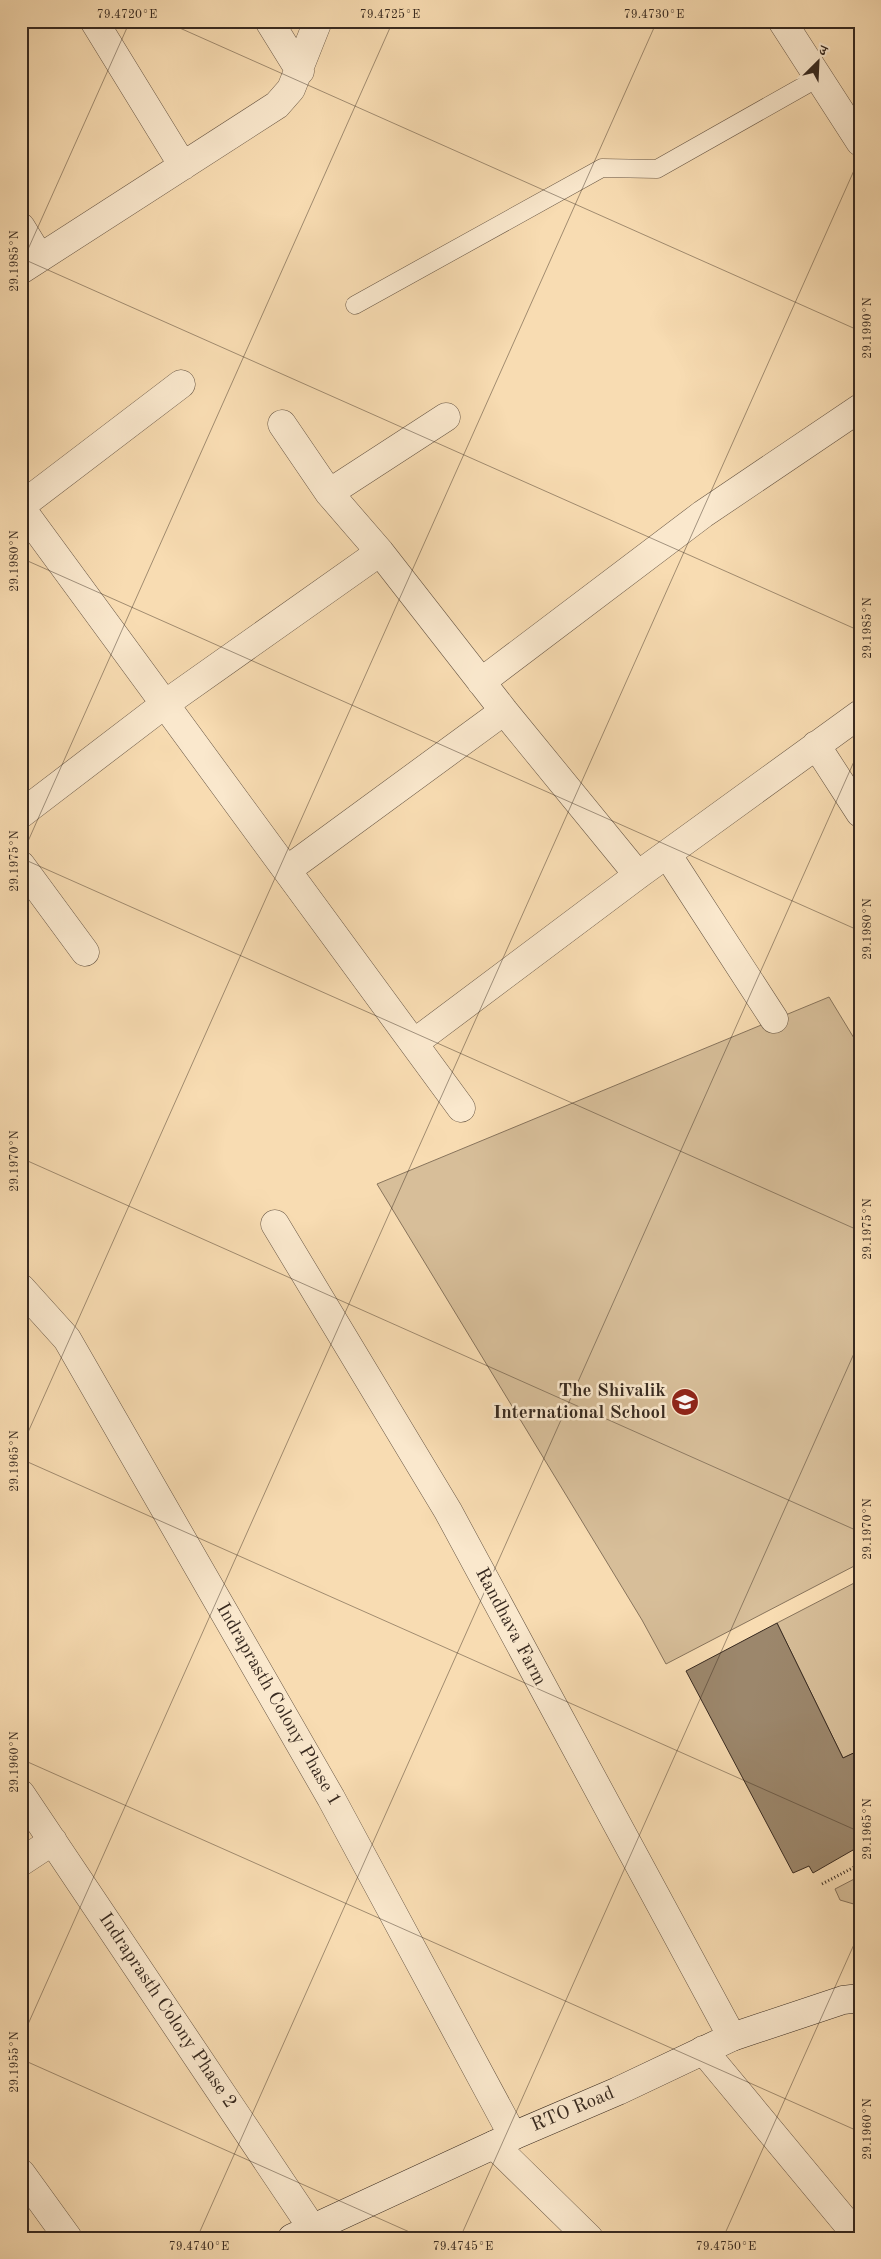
<svg xmlns="http://www.w3.org/2000/svg" width="881" height="2259" font-family="'Old Standard TT','Noto Serif Devanagari',serif">
	<style>
		.grass { fill: #d7be99; stroke: #88745c }
		.building { fill: #9c876c; stroke: #382a20 }
		.lines { fill: none; stroke-linecap: round; stroke-linejoin: round }
		.lane-casing { stroke: #685644; stroke-width: 19 }
		.street-casing { stroke: #685644; stroke-width: 29 }
		.secondary-casing { stroke: #382a20; stroke-width: 29 }
		.path { stroke: #382a20; stroke-width: 3; stroke-dasharray: 1 2.5; stroke-linecap: butt }
		.lane { stroke: #fae8cd; stroke-width: 18 }
		.street { stroke: #fae8cd; stroke-width: 28 }
		.secondary { stroke: #fae8cd; stroke-width: 28 }
		.ticks { fill: none; stroke: #382a20; stroke-width: 1; stroke-opacity: 0.45 }
		.labels { text-anchor: middle; dominant-baseline: central; stroke-width: 5; stroke-linejoin: round; paint-order: stroke }
		.poi-label { font-size: 19px; font-weight: bold; fill: #382a20; stroke: #fae8cd; text-anchor: end }
		.street-label { font-size: 19px; fill: #382a20; stroke: #fae8cd }
		.neatline { fill: none; stroke: #382a20; stroke-width: 2 }
		.ticks-label { font-size: 12px; text-anchor: middle; fill: #382a20 }
	</style>
	<rect width="100%" height="100%" fill="#f8dcb2"/>
	<filter id="stains"><feTurbulence type="fractalNoise" baseFrequency=".004" numOctaves="4"/><feColorMatrix values="0 0 0 0 .2 0 0 0 0 .09 0 0 0 0 .02 0 0 0 .5 -.17"/></filter>
	<radialGradient id="worn" r=".72"><stop offset=".6" stop-color="#630" stop-opacity="0"/><stop offset="1" stop-color="#630" stop-opacity=".3"/></radialGradient>
	<!-- grass -->
	<path class="grass" d="M 829,997 L 860,1048 L 860,1563 L 666,1664 L 642,1620 L 377,1184 Z
		M 860,1580 L 860,1750 L 843,1758 L 777,1623 Z
		M 860,1876 L 860,1910 L 857,1905 L 840,1900 L 835,1889 Z"/>
	<!-- building -->
	<path class="building" d="M 777,1623 L 843,1758 L 860,1750 L 860,1846 L 813,1873 L 809,1866 L 793,1873 L 686,1671 Z"/>
	<g class="lines">
		<!-- lane casing -->
		<g class="lane-casing">
			<path id="lane" d="M 355,305 L 602,168 L 657,169 L 818,78"/>
		</g>
		<!-- street casing -->
		<g class="street-casing">
			<path id="street" d="M 94,21 L 183,166
				M 269,21 L 300,71
				M 782,21 L 860,142
				M 21,227 L 40,258
				M 21,270 L 277,105 L 291,89 L 318,21
				M 282,424 L 329,493 L 380,552 L 504,711 L 638,875
				M 329,493 L 446,417
				M 21,506 L 181,384
				M 21,508 L 461,1108
				M 481,682 L 703,514 L 860,408
				M 816,745 L 860,813
				M 21,814 L 165,704 L 380,552
				M 667,854 L 774,1019
				M 21,865 L 85,952
				M 287,870 L 504,711
				M 414,1043 L 638,875 L 860,714
				M 275,1224 L 448,1511 L 732,2037
				M 21,1288 L 67,1339 L 331,1798 L 513,2136
				M 21,1794 L 312,2228
				M 21,1862 L 53,1841
				M 703,2050 L 859,2238
				M 494,2145 L 589,2238
				M 21,2173 L 68,2238"/>
		</g>
		<!-- secondary casing -->
		<g class="secondary-casing">
			<path id="secondary" d="M 292,2238 L 513,2136 L 618,2091 L 732,2037 L 843,2000 L 860,1998"/>
		</g>
		<!-- path -->
		<path class="path" d="M 822,1884 L 860,1864"/>
		<!-- lane -->
		<use href="#lane" class="lane"/>
		<!-- street -->
		<use href="#street" class="street"/>
		<!-- secondary -->
		<use href="#secondary" class="secondary"/>
	</g>
	<!-- ticks -->
	<path class="ticks" d="M 164,21 L 860,331M 838,21 L 860,31M 21,258 L 860,631M 21,265 L 130,21M 21,558 L 860,931M 21,857 L 393,21M 21,858 L 860,1231M 21,1158 L 860,1532M 21,1448 L 657,21M 21,1459 L 860,1832M 21,1759 L 860,2132M 21,2040 L 860,157M 21,2059 L 423,2238M 197,2238 L 860,748M 460,2238 L 860,1340M 723,2238 L 860,1931"/>
	<!-- icons -->
	<defs>
		<g id="school-disc" transform="scale(1.4375)"><circle r="9.5" fill="#8f2418" stroke="#fae8cd"/><path d="M0-5L7-2L0 1L-7-2ZM-4 1L0 2.5L4 1V4Q0 6-4 4Z" fill="#fff"/></g>
	</defs>
	<g fill-rule="evenodd">
		<use href="#school-disc" x="685" y="1402"/>
	</g>
	<g class="labels">
		<!-- poi labels -->
		<g class="poi-label">
			<text x="666" y="1391">The Shivalik<tspan x="666" dy="22">International School</tspan></text>
		</g>
		<!-- street labels -->
		<g class="street-label">
			<text transform="translate(510 1627) rotate(62)">Randhava Farm</text>
			<text transform="translate(278 1705) rotate(60)">Indraprasth Colony Phase 1</text>
			<text transform="translate(167 2011) rotate(56)">Indraprasth Colony Phase 2</text>
			<text transform="translate(573 2110) rotate(-23)">RTO Road</text>
		</g>
	</g>
	<!-- margin -->
	<rect width="881" height="2259" fill="none" stroke="#f8dcb2" stroke-width="55"/>
	<!-- north arrow -->
	<g transform="translate(818 62) rotate(24)" stroke="#fae8cd" stroke-width="4" paint-order="stroke">
	<path d="M0-4L9 19L0 12L-9 19Z" fill="#382a20"/>
	<text y="-8" font-size="14" font-weight="bold" text-anchor="middle" fill="#382a20">उ</text>
	</g>
	<rect x="28" y="28" width="826" height="2204" class="neatline"/>
	<g class="ticks-label">
		<text x="127" y="18">79.4720°E</text>
		<text x="390" y="18">79.4725°E</text>
		<text x="654" y="18">79.4730°E</text>
		<text transform="translate(14 261) rotate(-90)" y="4">29.1985°N</text>
		<text transform="translate(867 328) rotate(-90)" y="4">29.1990°N</text>
		<text transform="translate(14 561) rotate(-90)" y="4">29.1980°N</text>
		<text transform="translate(867 628) rotate(-90)" y="4">29.1985°N</text>
		<text transform="translate(14 861) rotate(-90)" y="4">29.1975°N</text>
		<text transform="translate(867 929) rotate(-90)" y="4">29.1980°N</text>
		<text transform="translate(14 1161) rotate(-90)" y="4">29.1970°N</text>
		<text transform="translate(867 1229) rotate(-90)" y="4">29.1975°N</text>
		<text transform="translate(14 1461) rotate(-90)" y="4">29.1965°N</text>
		<text transform="translate(867 1529) rotate(-90)" y="4">29.1970°N</text>
		<text transform="translate(14 1762) rotate(-90)" y="4">29.1960°N</text>
		<text transform="translate(867 1829) rotate(-90)" y="4">29.1965°N</text>
		<text transform="translate(14 2062) rotate(-90)" y="4">29.1955°N</text>
		<text transform="translate(867 2129) rotate(-90)" y="4">29.1960°N</text>
		<text x="199" y="2250">79.4740°E</text>
		<text x="463" y="2250">79.4745°E</text>
		<text x="726" y="2250">79.4750°E</text>
	</g>
	<rect width="100%" height="100%" filter="url(#stains)"/>
	<rect width="100%" height="100%" fill="url(#worn)"/>
</svg>
